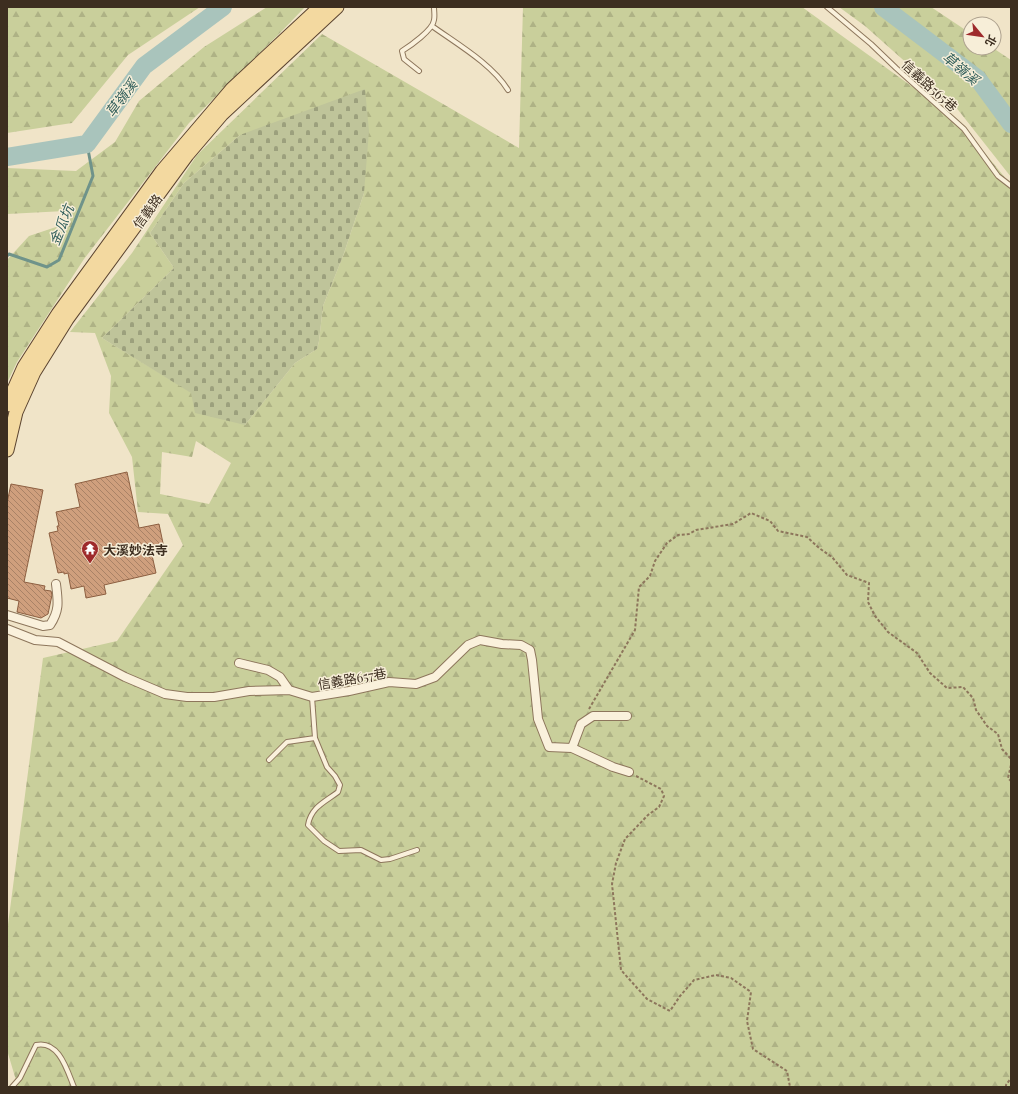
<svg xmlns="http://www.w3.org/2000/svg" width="1018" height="1094" font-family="'Playfair Display','Noto Sans TC',serif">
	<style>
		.forest { fill: url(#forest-firs); fill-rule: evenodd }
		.cemetery { fill: url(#cemetery-stones) }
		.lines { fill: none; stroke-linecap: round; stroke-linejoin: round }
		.stream { stroke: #6f938a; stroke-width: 3 }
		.river { stroke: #a9c4bc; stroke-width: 18 }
		.building { fill: url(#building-back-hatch); stroke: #8d5f41 }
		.lane-casing { stroke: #8d765c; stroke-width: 6 }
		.street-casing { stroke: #8d765c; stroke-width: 10 }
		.primary-casing { stroke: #5b4430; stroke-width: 15 }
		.path { stroke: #8d765c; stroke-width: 2; stroke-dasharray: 3 2; stroke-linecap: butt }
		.lane { stroke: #faf1dc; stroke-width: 4 }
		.street { stroke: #faf1dc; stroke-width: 8 }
		.primary { stroke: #f3d9a0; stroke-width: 13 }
		.labels { text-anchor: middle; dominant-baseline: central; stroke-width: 3; stroke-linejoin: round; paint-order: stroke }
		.street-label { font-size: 13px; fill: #3d2e20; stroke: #f7eed8 }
		.poi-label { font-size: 13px; font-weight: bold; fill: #3d2e20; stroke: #f7eed8; text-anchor: start }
		.water-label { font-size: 14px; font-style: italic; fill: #2f5d5a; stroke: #f7eed8 }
	</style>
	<defs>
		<pattern id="forest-firs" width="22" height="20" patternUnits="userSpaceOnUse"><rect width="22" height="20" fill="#c9cf9b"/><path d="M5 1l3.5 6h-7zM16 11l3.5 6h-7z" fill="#aeb285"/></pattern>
		<pattern id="cemetery-stones" width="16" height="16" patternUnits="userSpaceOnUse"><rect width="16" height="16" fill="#bfc49a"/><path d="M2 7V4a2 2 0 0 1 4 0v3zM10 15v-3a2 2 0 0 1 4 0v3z" fill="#9ca07d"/></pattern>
		<pattern id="building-back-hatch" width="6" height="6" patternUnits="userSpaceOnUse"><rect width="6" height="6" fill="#cf9f7d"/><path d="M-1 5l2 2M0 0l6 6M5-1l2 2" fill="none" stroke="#a98266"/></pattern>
	</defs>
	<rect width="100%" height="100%" fill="#f0e4c8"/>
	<!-- forest -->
	<path class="forest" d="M 7,7 L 200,7 L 128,55 L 72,123 L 7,133 Z
		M 267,7 L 305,7 L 277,36 L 189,123 L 84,259 L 17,362 L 7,383 L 7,260 L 29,236 L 71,222 L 65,211 L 7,214 L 7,168 L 76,171 L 115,142 L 139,101 L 204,47 Z
		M 523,7 L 802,7 L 957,119 L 1011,185 L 1011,1087 L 18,1087 L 7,1050 L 7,932 L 43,658 L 117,641 L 183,545 L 168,514 L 138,512 L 132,457 L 109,413 L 111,376 L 95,333 L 70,332 L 132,253 L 197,155 L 322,34 L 519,148 ZM 240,135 L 364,193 L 343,256 L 323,306 L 319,341 L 317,349 L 295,363 L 245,425 L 102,338 L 174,268 L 150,233 L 184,183 ZM 196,441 L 231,463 L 209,504 L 160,494 L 162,452 L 192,457 Z
		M 839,7 L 931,7 L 970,33 L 970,48 L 993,48 L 1011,60 L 1011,177 L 955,106 L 865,26 Z"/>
	<!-- cemetery -->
	<path class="cemetery" d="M 365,89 L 369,131 L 364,193 L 343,256 L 323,306 L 319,341 L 317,349 L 295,363 L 245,425 L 195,413 L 191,393 L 102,338 L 174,268 L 150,233 L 184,183 L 240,135 Z"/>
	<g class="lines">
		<!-- stream -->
		<path class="stream" d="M 7,256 L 9,254 L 47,267 L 59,260 L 93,176 L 87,144"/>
		<!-- river -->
		<path class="river" d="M 883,7 L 978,79 L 1011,124
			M 7,157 L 87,144 L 144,66 L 223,7"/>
	</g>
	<!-- building -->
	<path class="building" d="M 127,472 L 139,528 L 159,524 L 164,548 L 151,551 L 156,573 L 104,585 L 106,594 L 86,598 L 84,586 L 71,589 L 68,573 L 64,574 L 64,572 L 58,573 L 49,533 L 58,531 L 57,526 L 59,526 L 56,512 L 80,507 L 75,484 Z
		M 11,484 L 43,490 L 24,582 L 45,586 L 44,590 L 51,591 L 52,595 L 48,614 L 41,618 L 17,612 L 19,601 L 7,598 L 7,503 Z"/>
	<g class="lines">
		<!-- lane casing -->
		<g class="lane-casing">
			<path id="lane" d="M 827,7 L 871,44 L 896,68 L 964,129 L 998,176 L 1011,186
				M 432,26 C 457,44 492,64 508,90
				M 419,71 L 404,59 L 402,51 C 410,46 433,30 434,20 C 435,16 434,11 434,7
				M 312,697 L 315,738 L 327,767 L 335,776 L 340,785 L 338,792 C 325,802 311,807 308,825 L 324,841 L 339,851 L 361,850 L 381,860 L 390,859 L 417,850
				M 269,760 L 287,742 L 315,738
				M 12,1087 L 20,1078 L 36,1045 C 59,1040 67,1070 74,1087"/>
		</g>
		<!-- street casing -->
		<g class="street-casing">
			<path id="street" d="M 7,615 L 43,626 L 50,625 C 60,610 58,601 56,584
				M 7,629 L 35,640 L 58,642 L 125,677 L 165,694 L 187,697 L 214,697 L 249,691 L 289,690 L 312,697 L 349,691 L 389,682 L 416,684 L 435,677 L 468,645 L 480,640 L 502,644 L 521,645 L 530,650 L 532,660 L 538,719 L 549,747 L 572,748 L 581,724 L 593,716 L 627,716
				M 239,663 L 268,670 L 280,677 L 289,690
				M 572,748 L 613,767 L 629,772"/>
		</g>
		<!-- primary casing -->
		<g class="primary-casing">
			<path id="primary" d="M 7,405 L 24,367 L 58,314 L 162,171 L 232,89 L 320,7
				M 7,450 L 16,412 L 34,372 L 67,319 L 187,155 L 222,114 L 337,7"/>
		</g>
		<!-- path -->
		<path class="path" d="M 589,709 L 635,630 L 639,587 L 650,576 L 655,561 L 667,543 L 678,535 L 689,534 L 696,530 L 733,524 L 751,513 L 770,521 L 778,531 L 807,537 L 819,548 L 832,557 L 847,575 L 869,583 L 868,602 L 875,616 L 888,632 L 917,653 L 930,673 L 947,688 L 963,687 L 973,698 L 976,710 L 987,726 L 998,734 L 1002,749 L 1011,759
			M 1011,765 L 1008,778 L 1011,781
			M 636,776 L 661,789 L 664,796 L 659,807 L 648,815 L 625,839 L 616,863 L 612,884 L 621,970 L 647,999 L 670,1011 L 680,996 L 694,980 L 716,975 L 731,978 L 751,992 L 747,1021 L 753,1049 L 787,1071 L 790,1087
			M 1006,1087 L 1006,1085 L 1011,1078"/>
		<!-- lane -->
		<use href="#lane" class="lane"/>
		<!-- street -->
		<use href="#street" class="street"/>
		<!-- primary -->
		<use href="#primary" class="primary"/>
	</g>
	<!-- icons -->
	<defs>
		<g id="temple-pin" transform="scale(0.9)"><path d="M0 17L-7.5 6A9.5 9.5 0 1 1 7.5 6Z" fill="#9e2a2b" stroke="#f7eed8"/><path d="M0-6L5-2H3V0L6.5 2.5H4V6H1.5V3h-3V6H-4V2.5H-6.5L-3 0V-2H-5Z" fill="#fff"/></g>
	</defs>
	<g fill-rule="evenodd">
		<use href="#temple-pin" x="90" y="549"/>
	</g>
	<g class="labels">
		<!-- street labels -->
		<g class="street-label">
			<text transform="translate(930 85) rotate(42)">信義路565巷</text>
			<text transform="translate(147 211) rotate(-54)">信義路</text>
			<text transform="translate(352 678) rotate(-10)">信義路657巷</text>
		</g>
		<!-- poi labels -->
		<g class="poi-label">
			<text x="103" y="549">大溪妙法寺</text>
		</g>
		<!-- water labels -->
		<g class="water-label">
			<text transform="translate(961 68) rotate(40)">草嶺溪</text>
			<text transform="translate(121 98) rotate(-53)">草嶺溪</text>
			<text transform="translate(61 225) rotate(-68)">金瓜坑</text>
		</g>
	</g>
	<!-- border -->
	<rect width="1018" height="1094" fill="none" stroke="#3d2e20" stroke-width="16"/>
	<!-- north arrow -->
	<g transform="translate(982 36) rotate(119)"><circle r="19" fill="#f7eed8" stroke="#ada18e"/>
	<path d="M0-3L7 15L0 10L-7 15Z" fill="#9e2a2b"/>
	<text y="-6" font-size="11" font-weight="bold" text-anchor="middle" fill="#3d2e20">北</text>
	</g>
</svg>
